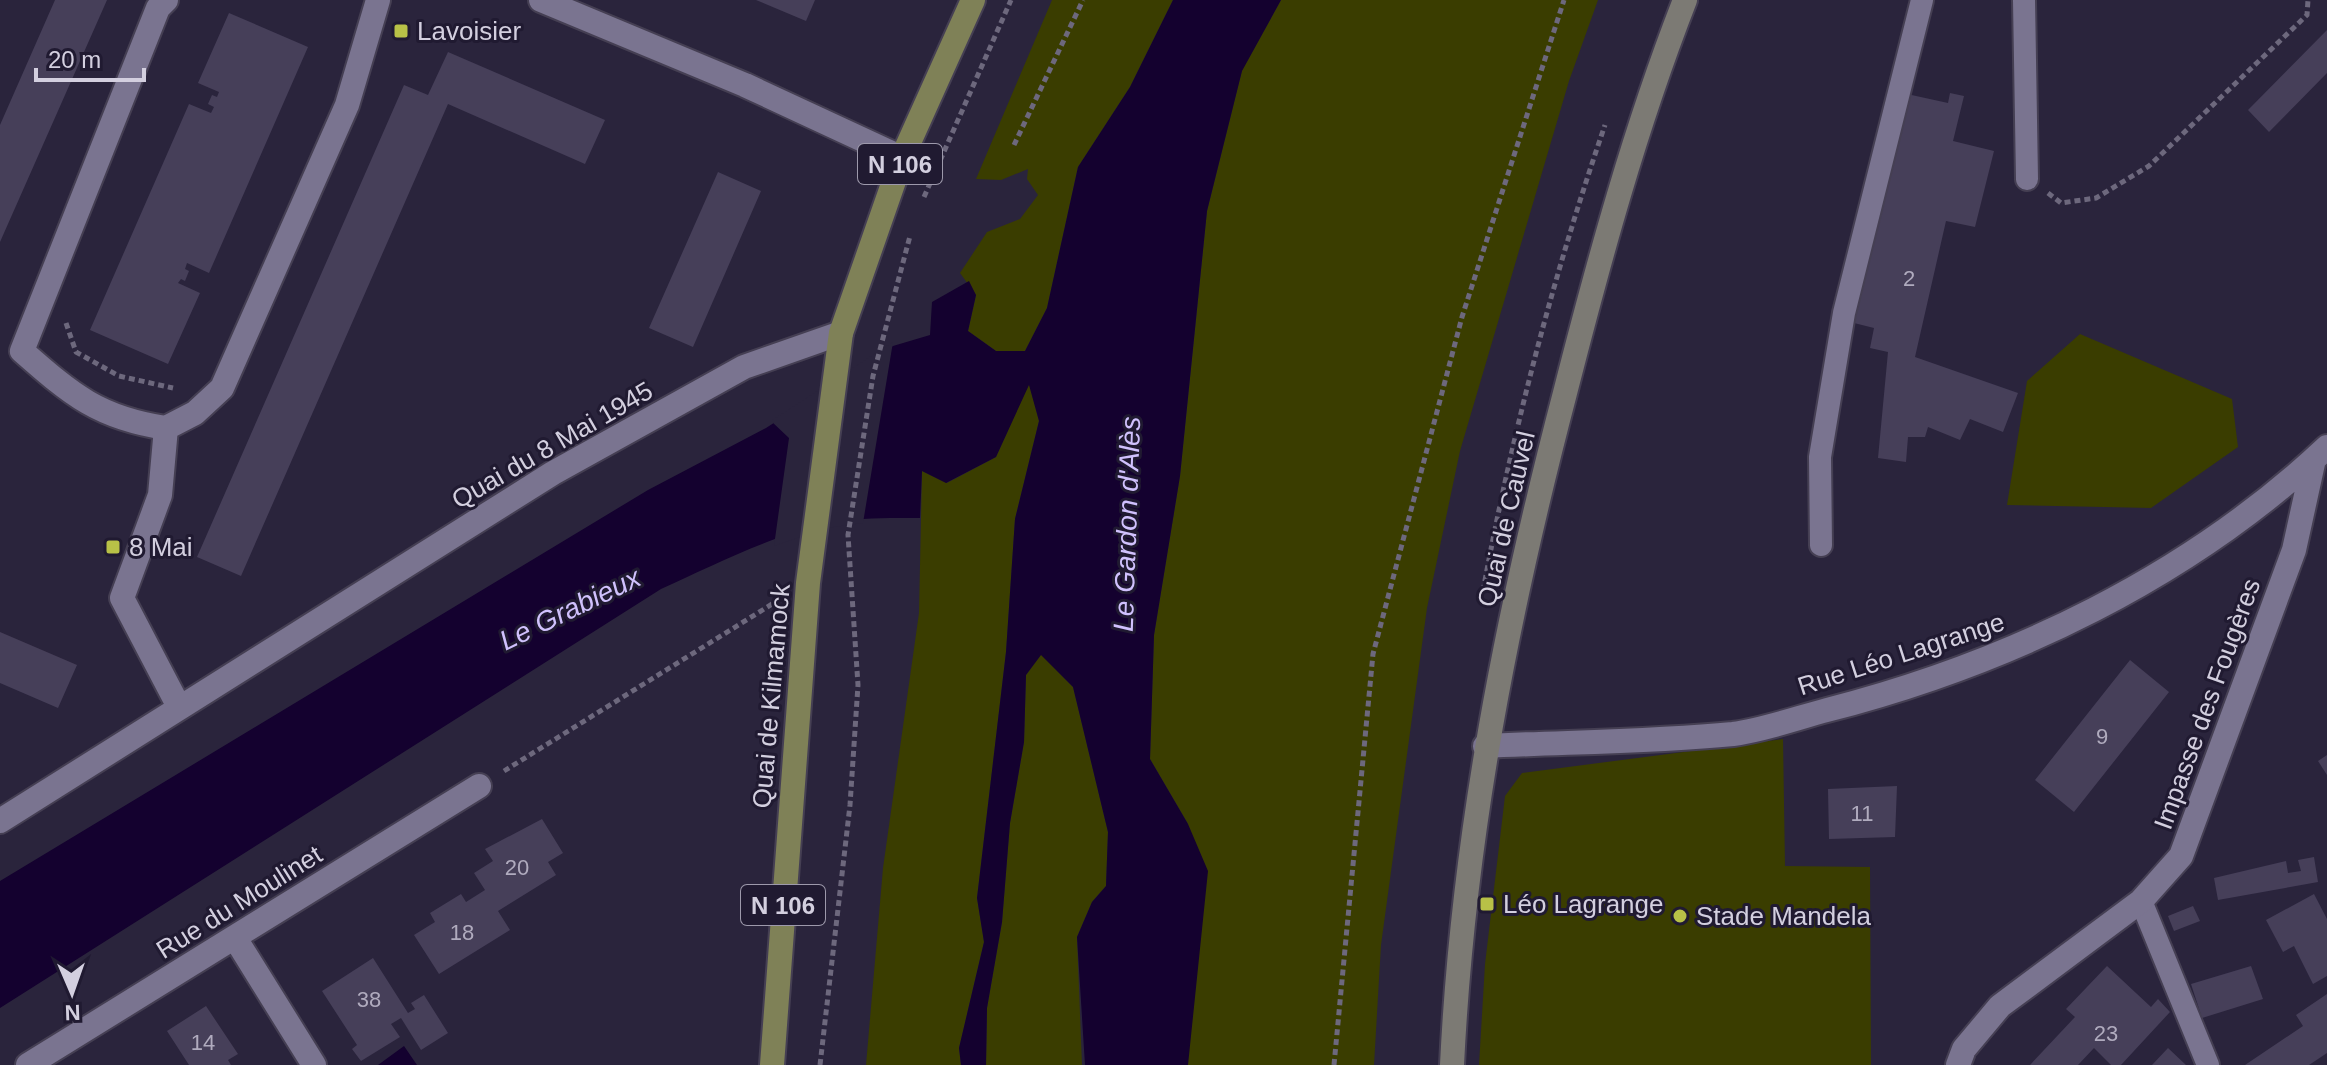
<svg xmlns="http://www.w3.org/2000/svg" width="2327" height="1065" font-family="Helvetica,sans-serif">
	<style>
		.green { fill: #3a3d00 }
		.water { fill: #14012f }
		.pier { fill: #2a243c }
		.building { fill: #463f59 }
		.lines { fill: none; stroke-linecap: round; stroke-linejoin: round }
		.lane-casing { stroke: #453f53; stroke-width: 26 }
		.street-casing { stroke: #453f53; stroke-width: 28 }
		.secondary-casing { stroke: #453f53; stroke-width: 28 }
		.primary-casing { stroke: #453f53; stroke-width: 28 }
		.path { stroke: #6d687d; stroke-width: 5; stroke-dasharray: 6 4; stroke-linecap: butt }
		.lane { stroke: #7a7490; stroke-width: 22 }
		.street { stroke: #7a7490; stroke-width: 24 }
		.secondary { stroke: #7c7a74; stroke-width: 24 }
		.primary { stroke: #7f8157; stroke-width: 24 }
		.poi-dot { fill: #b8c147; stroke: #201a31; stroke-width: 3 }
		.labels { text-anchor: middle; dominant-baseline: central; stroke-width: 6; stroke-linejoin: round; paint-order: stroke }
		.number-label { font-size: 22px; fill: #b0abbe }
		.shield { fill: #201a31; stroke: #9d99ab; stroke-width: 2 }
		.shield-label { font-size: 24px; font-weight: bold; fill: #d3cfdf }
		.poi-label { font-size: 26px; fill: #d3cfdf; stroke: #201a31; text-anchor: start }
		.street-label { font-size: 26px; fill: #d3cfdf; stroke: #201a31 }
		.water-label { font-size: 28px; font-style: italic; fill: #d0c1fd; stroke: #201a31 }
	</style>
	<rect width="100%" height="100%" fill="#2a243c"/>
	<!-- green -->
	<path class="green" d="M 1052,0 L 1173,0 L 1130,87 L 1078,167 L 1047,308 L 1025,351 L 996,351 L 968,331 L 976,295 L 960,273 L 987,232 L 1020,219 L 1038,195 L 1027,179 L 1028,169 L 1001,180 L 976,179 Z
		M 1281,0 L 1598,0 L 1569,81 L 1460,451 L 1427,608 L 1381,945 L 1374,1065 L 1188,1065 L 1188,824 L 1150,759 L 1154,635 L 1180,476 L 1207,211 L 1242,70 Z
		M 2080,334 L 2232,399 L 2238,447 L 2151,508 L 2007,505 L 2027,381 Z
		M 1029,383 L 1039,421 L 1015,519 L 1006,652 L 977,898 L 984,942 L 959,1048 L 961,1065 L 866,1065 L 883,868 L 919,613 L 922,471 L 947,483 L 996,457 Z
		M 1041,654 L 1073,687 L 1108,832 L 1106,886 L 1092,902 L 1077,937 L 1082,1065 L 986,1065 L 987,1008 L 1002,922 L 1010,823 L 1024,742 L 1026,675 Z
		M 1783,739 L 1785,866 L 1870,867 L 1871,1065 L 1479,1065 L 1485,964 L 1505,796 L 1522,773 Z"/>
	<!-- water -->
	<path class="water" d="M 1173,0 L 1281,0 L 1242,71 L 1207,211 L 1180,476 L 1154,635 L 1150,759 L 1188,824 L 1208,871 L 1188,1065 L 1085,1065 L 1077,937 L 1092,902 L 1106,886 L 1108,832 L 1073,687 L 1041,655 L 1026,675 L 1024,742 L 1010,823 L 1002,922 L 987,1008 L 986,1065 L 961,1065 L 959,1048 L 984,942 L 977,898 L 1006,652 L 1015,519 L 1039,421 L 1029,385 L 996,457 L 946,483 L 922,471 L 920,518 C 888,518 858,517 827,524 C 772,535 712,566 661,589 L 0,1008 L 0,881 L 648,490 L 766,428 L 893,346 L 930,335 L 932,302 L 969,281 L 976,295 L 968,331 L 996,351 L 1025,351 L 1047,308 L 1078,167 L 1130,87 Z
		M 404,1046 L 417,1065 L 378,1065 Z"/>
	<!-- pier -->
	<path class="pier" d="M 893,342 L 863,523 L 826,528 L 774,546 L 789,438 L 771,421 Z"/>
	<!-- building -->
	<path class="building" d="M 55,0 L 107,0 L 0,242 L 0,125 Z
		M 756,0 L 815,0 L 806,21 Z
		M 229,13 L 308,47 L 209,273 L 187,263 L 185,269 L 189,271 L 185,281 L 181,279 L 178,283 L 200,293 L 168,364 L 90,330 L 189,104 L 211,113 L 214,107 L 208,104 L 212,95 L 217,97 L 219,92 L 198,83 Z
		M 2327,30 L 2327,73 L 2269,132 L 2248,110 Z
		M 448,52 L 605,120 L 585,164 L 448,104 L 241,576 L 197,557 L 404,85 L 428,95 Z
		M 1950,93 L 1964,96 L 1953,141 L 1994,151 L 1975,227 L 1946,221 L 1915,357 L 2018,393 L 2003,432 L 1970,419 L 1960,440 L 1928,427 L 1925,437 L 1908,437 L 1906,462 L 1878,458 L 1888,352 L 1870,348 L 1874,328 L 1854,323 L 1907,94 L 1948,103 Z
		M 718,172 L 761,191 L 693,347 L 649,328 Z
		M 0,632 L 77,665 L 58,708 L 0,683 Z
		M 2130,660 L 2169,692 L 2074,812 L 2035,780 Z
		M 2327,755 L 2327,775 L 2318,761 Z
		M 1897,786 L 1895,837 L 1829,839 L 1828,789 Z
		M 542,819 L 563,853 L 548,862 L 556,875 L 498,911 L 510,930 L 439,974 L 414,935 L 435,922 L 430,913 L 461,894 L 466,902 L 485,890 L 474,873 L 493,861 L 485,849 Z
		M 2314,857 L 2318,882 L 2218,900 L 2214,878 L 2286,861 L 2288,873 L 2301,871 L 2298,860 Z
		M 2314,894 L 2327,919 L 2327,976 L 2313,984 L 2294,946 L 2283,952 L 2266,920 Z
		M 2193,906 L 2200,921 L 2174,931 L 2168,916 Z
		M 373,958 L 408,1013 L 415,1009 L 411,1003 L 424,995 L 448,1033 L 421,1050 L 401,1018 L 391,1024 L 400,1037 L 361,1061 L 352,1049 L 357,1045 L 322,991 Z
		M 2107,966 L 2151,1007 L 2158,999 L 2170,1012 L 2121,1065 L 2111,1065 L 2094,1048 L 2078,1065 L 2030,1065 L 2075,1017 L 2066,1009 Z
		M 2251,966 L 2263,999 L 2202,1018 L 2191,984 Z
		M 2327,994 L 2327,1053 L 2309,1065 L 2245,1065 L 2303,1026 L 2296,1015 Z
		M 206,1006 L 238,1054 L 228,1060 L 231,1065 L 189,1065 L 167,1031 Z
		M 2168,1048 L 2186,1065 L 2152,1065 Z"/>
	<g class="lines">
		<!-- lane casing -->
		<g class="lane-casing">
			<path id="lane" d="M 2024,0 L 2027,179
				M 1821,545 L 1820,457 L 1844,313 L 1922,0
				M 2141,901 L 2208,1065"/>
		</g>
		<!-- street casing -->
		<g class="street-casing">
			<path id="street" d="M 166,0 L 158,8 L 22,351 C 72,395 99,418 166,428
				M 541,0 L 745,85 L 902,158
				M 166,428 L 195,413 L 222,388 L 347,105 L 378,0
				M 166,428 L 160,495 L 122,598 L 179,707
				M 1485,746 C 1567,742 1651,742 1733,734 C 1764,730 1797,718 1827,710 C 2010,663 2189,577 2327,447
				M 0,821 L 553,473 L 744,367 L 841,333
				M 235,938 L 314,1065
				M 28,1065 L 479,786
				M 1958,1065 L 1964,1049 L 2000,1006 L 2141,901 L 2181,856 L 2294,550 L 2314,459"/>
		</g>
		<!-- secondary casing -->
		<g class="secondary-casing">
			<path id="secondary" d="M 1452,1065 C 1463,837 1507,614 1565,393 C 1599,260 1635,128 1685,0"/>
		</g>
		<!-- primary casing -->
		<g class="primary-casing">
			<path id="primary" d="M 772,1065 L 808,583 L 841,333 L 902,158 L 973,0"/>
		</g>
		<!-- path -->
		<path class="path" d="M 1014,145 L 1083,0
			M 2048,193 L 2061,203 L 2096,198 L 2149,166 L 2307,15 L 2308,0
			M 924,197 L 1011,0
			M 66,323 L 76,352 L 119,376 L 173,388
			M 1483,591 C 1512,434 1553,276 1605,125
			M 504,771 L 777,601
			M 820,1065 L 850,805 L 858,685 L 848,535 L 873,376 L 910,236
			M 1334,1065 L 1373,654 L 1462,317 L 1564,0"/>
		<!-- lane -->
		<use href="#lane" class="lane"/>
		<!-- street -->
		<use href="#street" class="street"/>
		<!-- secondary -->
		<use href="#secondary" class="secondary"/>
		<!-- primary -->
		<use href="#primary" class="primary"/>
	</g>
	<!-- markers -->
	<g class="poi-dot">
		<rect x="393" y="23" width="16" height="16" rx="4"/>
		<rect x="105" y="539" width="16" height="16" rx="4"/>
		<rect x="1479" y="896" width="16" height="16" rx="4"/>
		<circle cx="1680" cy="916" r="8"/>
	</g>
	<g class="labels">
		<!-- number labels -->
		<g class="number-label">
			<text x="1909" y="278">2</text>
			<text x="2102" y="736">9</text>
			<text x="1862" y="813">11</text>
			<text x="517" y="867">20</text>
			<text x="462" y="932">18</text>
			<text x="369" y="999">38</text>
			<text x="2106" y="1033">23</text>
			<text x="203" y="1042">14</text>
		</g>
		<!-- shield labels -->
		<g class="shield">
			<rect x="858" y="144" width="84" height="40" rx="6"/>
			<rect x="741" y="885" width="84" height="40" rx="6"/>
		</g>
		<g class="shield-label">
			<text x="900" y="164">N 106</text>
			<text x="783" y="905">N 106</text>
		</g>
		<!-- poi labels -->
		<g class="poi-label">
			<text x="417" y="31">Lavoisier</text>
			<text x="129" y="547">8 Mai</text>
			<text x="1503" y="904">Léo Lagrange</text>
			<text x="1696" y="916">Stade Mandela</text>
		</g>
		<!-- street labels -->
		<g class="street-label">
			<text transform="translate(552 445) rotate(-30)">Quai du 8 Mai 1945</text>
			<text transform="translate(1506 519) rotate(-77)">Quai de Cauvel</text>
			<text transform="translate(1901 654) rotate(-18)">Rue Léo Lagrange</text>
			<text transform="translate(771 696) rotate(-85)">Quai de Kilmamock</text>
			<text transform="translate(2207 704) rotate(-70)">Impasse des Fougères</text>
			<text transform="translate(239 902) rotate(-32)">Rue du Moulinet</text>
		</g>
		<!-- water labels -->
		<g class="water-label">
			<text transform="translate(1127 524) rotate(-88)">Le Gardon d'Alès</text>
			<text transform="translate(570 609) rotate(-26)">Le Grabieux</text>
		</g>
	</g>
	<!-- north arrow -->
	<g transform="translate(72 993) rotate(178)" stroke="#201a31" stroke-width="6" paint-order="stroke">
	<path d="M0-6L14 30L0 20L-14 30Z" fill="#d3cfdf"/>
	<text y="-12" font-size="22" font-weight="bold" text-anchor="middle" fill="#d3cfdf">N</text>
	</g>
	<!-- scale -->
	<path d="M36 68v12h108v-12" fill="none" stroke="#d3cfdf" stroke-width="4"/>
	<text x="48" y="68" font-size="24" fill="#d3cfdf" stroke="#201a31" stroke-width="6" paint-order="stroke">20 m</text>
</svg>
